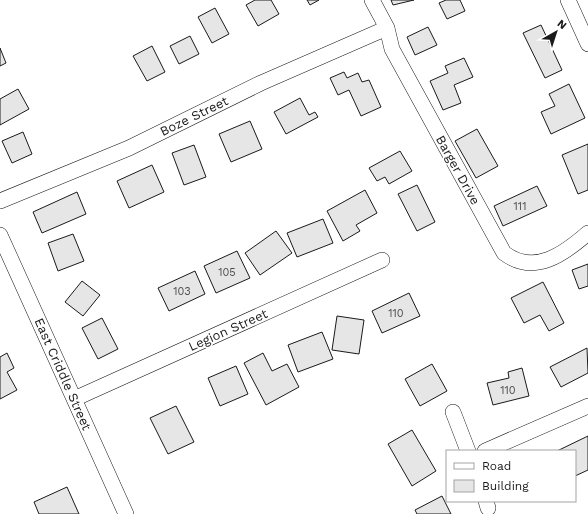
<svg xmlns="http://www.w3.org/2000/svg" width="588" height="514" font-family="'Work Sans',sans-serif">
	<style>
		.building { fill: #e6e6e6; stroke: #1a1a1a }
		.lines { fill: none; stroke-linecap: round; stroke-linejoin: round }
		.street-casing { stroke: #1a1a1a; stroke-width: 16 }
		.street { stroke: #fff; stroke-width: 15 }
		.labels { text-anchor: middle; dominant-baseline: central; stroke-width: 3; stroke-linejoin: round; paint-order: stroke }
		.number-label { font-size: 11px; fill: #4d4d4d }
		.street-label { font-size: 13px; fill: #1a1a1a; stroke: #fff }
	</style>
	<rect width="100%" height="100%" fill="#fff"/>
	<!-- building -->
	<path class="building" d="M 255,0 L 271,0 L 279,14 L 258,26 L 246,5 Z
		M 307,0 L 319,0 L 310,5 Z
		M 391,0 L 414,0 L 393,5 Z
		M 446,0 L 460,0 L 465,11 L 447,19 L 439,3 Z
		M 215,8 L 229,34 L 212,43 L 198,17 Z
		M 541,25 L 562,70 L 545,78 L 523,33 Z
		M 428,27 L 437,45 L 415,55 L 407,37 Z
		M 190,36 L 199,54 L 179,64 L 170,46 Z
		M 152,46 L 165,72 L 147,81 L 133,56 Z
		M 0,48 L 6,63 L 0,66 Z
		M 464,58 L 473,77 L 454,85 L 461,103 L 443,110 L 430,81 L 448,73 L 445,66 Z
		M 344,72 L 347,78 L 358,73 L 362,82 L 369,80 L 381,107 L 361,116 L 349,90 L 338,95 L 330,78 Z
		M 569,84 L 585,118 L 551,134 L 541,112 L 555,106 L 549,94 Z
		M 18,89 L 29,109 L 0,125 L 0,99 Z
		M 300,98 L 309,115 L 315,112 L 318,117 L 286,134 L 274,112 Z
		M 250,121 L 262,149 L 231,162 L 219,134 Z
		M 477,129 L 498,166 L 476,178 L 455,141 Z
		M 23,132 L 32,154 L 12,163 L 2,141 Z
		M 588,144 L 588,190 L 578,194 L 562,155 Z
		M 194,145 L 206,177 L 184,185 L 172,153 Z
		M 400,151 L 412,171 L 389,184 L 385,177 L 377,181 L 369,168 Z
		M 152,165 L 164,192 L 129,208 L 117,181 Z
		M 417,185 L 435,222 L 417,231 L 398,194 Z
		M 537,186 L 547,206 L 503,226 L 494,206 Z
		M 365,190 L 377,213 L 356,225 L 360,231 L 343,241 L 327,211 Z
		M 77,192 L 86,214 L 42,233 L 33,212 Z
		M 323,219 L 333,243 L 297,257 L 287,233 Z
		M 276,231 L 292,253 L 260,275 L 245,253 Z
		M 73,234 L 84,261 L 58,271 L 48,243 Z
		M 237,251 L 250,278 L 216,293 L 204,266 Z
		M 588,264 L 588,286 L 579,289 L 572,270 Z
		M 195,271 L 205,294 L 169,311 L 158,288 Z
		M 82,281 L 100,295 L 83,316 L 65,302 Z
		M 543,282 L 564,323 L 549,331 L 540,315 L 524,323 L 511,298 Z
		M 409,293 L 420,316 L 382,333 L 372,311 Z
		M 337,316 L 364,320 L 359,354 L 332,350 Z
		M 102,318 L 118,349 L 98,359 L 82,328 Z
		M 322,332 L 333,359 L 298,372 L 288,345 Z
		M 587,348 L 588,373 L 561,387 L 550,367 Z
		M 7,353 L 14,368 L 7,372 L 17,390 L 0,399 L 0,357 Z
		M 263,353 L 272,371 L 287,364 L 299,387 L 266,405 L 244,363 Z
		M 432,364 L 447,391 L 420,406 L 405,379 Z
		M 236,366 L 248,394 L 220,406 L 208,378 Z
		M 522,368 L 529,396 L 493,405 L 487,383 L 509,378 L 508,372 Z
		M 176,406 L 194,442 L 168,454 L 150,418 Z
		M 412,430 L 436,471 L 412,486 L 388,444 Z
		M 588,436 L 588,470 L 575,476 L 575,451 L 557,451 Z
		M 67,487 L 79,514 L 39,514 L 34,502 Z
		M 442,496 L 451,514 L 417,514 L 415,510 Z"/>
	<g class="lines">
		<!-- street casing -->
		<g class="street-casing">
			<path id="street" d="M 372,0 L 387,28 L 392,49 L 504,253 C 534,276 564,254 588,233
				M 568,0 L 588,44
				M 0,201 L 129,148 L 261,83 L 387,28
				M 0,235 L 126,514
				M 74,399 L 382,260
				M 453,412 L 468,451
				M 485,451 L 588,406
				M 486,501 L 488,508"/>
		</g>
		<!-- street -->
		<use href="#street" class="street"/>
	</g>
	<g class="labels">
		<!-- number labels -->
		<g class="number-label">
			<text x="520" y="206">111</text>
			<text x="227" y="272">105</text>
			<text x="182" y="291">103</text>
			<text x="396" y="313">110</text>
			<text x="508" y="390">110</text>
		</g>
		<!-- street labels -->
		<g class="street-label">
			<text transform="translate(194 116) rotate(-26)">Boze Street</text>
			<text transform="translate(458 170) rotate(61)">Barger Drive</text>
			<text transform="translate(228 330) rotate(-24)">Legion Street</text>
			<text transform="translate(63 374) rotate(66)">East Criddle Street</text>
		</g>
	</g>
	<!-- legend -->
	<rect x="446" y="450" width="130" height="52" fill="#ffffff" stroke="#a3a3a3"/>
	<rect x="454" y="463" width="20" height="6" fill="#ffffff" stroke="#a3a3a3"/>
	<text x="482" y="470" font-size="12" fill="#1a1a1a">Road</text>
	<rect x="454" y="480" width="20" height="12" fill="#e6e6e6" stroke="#a3a3a3"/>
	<text x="482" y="490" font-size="12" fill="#1a1a1a">Building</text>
	<!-- north arrow -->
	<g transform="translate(556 32) rotate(39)" stroke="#ffffff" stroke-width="3" paint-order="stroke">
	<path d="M0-3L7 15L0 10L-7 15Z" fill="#1a1a1a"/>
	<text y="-6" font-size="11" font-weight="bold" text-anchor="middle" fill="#1a1a1a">N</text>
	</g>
</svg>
